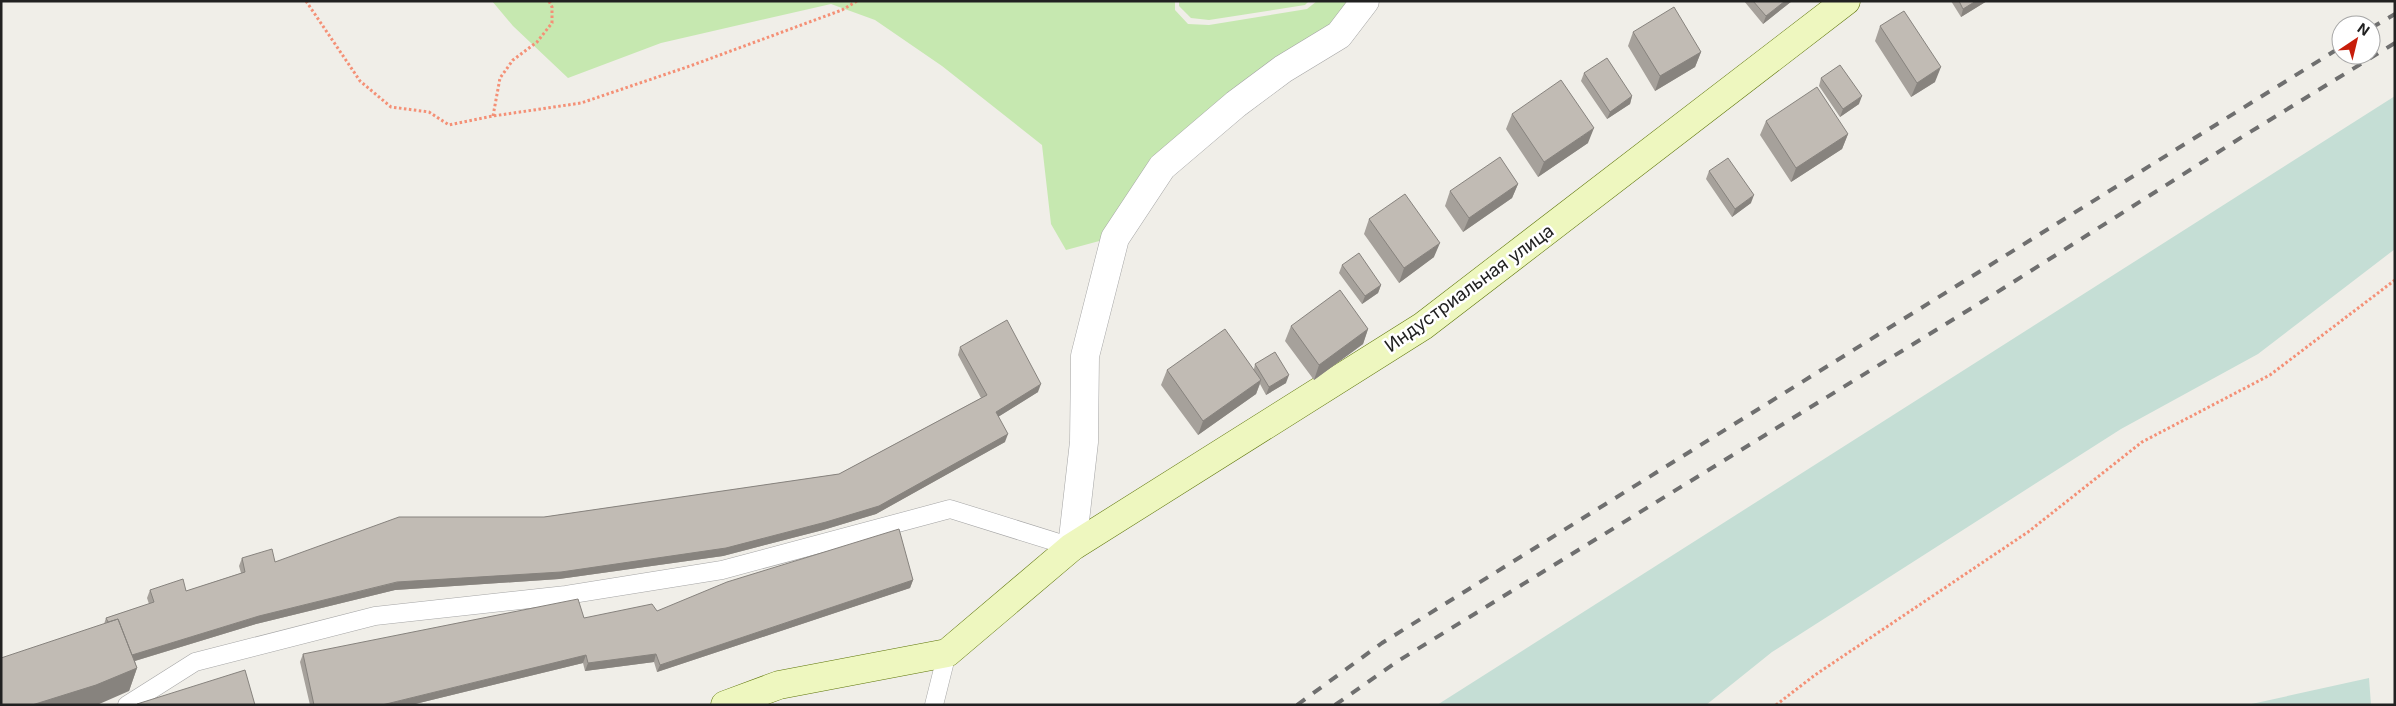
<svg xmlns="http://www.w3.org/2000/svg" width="2396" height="706" font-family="Inter,sans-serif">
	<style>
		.grass { fill: #c6e8b0 }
		.wetland { fill: #c5ded5 }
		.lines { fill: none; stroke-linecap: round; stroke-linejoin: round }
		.lane-casing { stroke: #a5a5a5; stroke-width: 19 }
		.street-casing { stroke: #a5a5a5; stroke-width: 29 }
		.secondary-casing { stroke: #5e750a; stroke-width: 29 }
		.path { stroke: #f49076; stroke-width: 3; stroke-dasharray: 2.5 2.5; stroke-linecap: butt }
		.lane { stroke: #fff; stroke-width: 18 }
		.street { stroke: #fff; stroke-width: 28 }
		.secondary { stroke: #eef7bf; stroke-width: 28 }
		.rail { stroke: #6f6f6f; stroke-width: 4; stroke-dasharray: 10 10; stroke-linecap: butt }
		.wall { fill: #a6a19b }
		.shaded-wall { fill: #87837e }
		.building { fill: #c1bbb4; stroke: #87837e }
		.labels { text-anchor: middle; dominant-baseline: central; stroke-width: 5; stroke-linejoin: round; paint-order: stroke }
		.street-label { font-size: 18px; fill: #212121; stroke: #fff }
	</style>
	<rect width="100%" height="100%" fill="#f0eee8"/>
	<!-- grass -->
	<path class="grass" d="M 492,1 L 1175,1 L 1175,10 L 1188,24 L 1209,25 L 1307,9 L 1317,1 L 1359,1 L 1280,66 L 1150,159 L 1103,240 L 1066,250 L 1051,224 L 1042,145 L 942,66 L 875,20 L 831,4 L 661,43 L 568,78 L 513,26 Z
		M 1179,1 L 1309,1 L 1305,5 L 1209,20 L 1191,18 L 1179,6 Z"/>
	<!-- wetland -->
	<path class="wetland" d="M 2395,96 L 2395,249 L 2258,354 L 2121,429 L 1772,652 L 1706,705 L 1437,705 Z
		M 2369,678 L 2371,705 L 2247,705 Z"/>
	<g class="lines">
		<!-- lane casing -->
		<g class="lane-casing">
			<path id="lane" d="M 127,705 L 195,662 L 375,616 L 566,595 L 722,570 L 950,509 L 1072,547
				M 934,705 L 947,653"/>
		</g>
		<!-- street casing -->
		<g class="street-casing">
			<path id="street" d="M 1072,547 L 1084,442 L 1085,356 L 1115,238 L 1162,167 L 1236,104 L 1283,69 L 1339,35 L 1365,1"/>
		</g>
		<!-- secondary casing -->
		<g class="secondary-casing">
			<path id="secondary" d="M 725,705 L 779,685 L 947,653 L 1072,547 L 1423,326 L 1846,1"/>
		</g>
		<!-- path -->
		<path class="path" d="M 306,1 L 360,81 L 391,107 L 429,112 L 449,125 L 493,116 L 581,103 L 690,66 L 842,10 L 857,1
			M 493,116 L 500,78 L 513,60 L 537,42 L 552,23 L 552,7 L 549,1
			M 1776,705 L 1815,675 L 2028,532 L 2142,442 L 2270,375 L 2395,280"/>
		<!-- lane -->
		<use href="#lane" class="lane"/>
		<!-- street -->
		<use href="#street" class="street"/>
		<!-- secondary -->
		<use href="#secondary" class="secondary"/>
		<!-- rail -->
		<path class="rail" d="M 2371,28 L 2395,14
			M 1297,705 L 1382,643 L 2341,47
			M 1335,705 L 1398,661 L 1988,298 L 2242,137 L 2395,43"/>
	</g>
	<!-- wall -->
	<path class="wall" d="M 1744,1 L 1792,1 L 1763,24 Z
		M 1951,1 L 1987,1 L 1961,17 Z
		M 1880,26 L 1935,82 L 1911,97 L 1875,41 Z
		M 1633,32 L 1701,52 L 1695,67 L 1655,91 L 1628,46 Z
		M 1584,73 L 1632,96 L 1630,104 L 1607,119 L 1581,81 Z
		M 1821,78 L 1859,104 L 1840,117 L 1819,86 Z
		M 1512,114 L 1588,143 L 1538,177 L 1506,129 Z
		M 1766,121 L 1848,134 L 1842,149 L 1791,182 L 1760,135 Z
		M 1709,171 L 1751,203 L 1732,217 L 1706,179 Z
		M 1518,184 L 1512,198 L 1463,232 L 1445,206 L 1450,191 Z
		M 1369,219 L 1434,257 L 1399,283 L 1364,234 Z
		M 1342,265 L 1381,285 L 1378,293 L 1362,304 L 1339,273 Z
		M 1291,326 L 1368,329 L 1363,344 L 1314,380 L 1285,341 Z
		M 960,347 L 1038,392 L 998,417 L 1005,442 L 876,514 L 823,530 L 723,556 L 559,579 L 395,590 L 256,624 L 135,661 L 137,668 L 129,691 L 104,624 L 106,618 L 149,604 L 147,598 L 150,590 L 186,591 L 241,573 L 239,566 L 242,558 L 275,562 L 544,517 L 839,474 L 981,398 L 958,355 Z
		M 1255,364 L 1286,383 L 1266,395 L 1260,384 L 1256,394 L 1198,435 L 1161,385 L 1167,370 L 1254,369 Z
		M 913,580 L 910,588 L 657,672 L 654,662 L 585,671 L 583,663 L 411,705 L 310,705 L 300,662 L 303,654 L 584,618 L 657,611 Z"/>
	<!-- shaded-wall -->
	<path class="shaded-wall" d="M 1785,1 L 1792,1 L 1763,24 L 1766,16 Z
		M 1976,1 L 1987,1 L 1961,17 L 1963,9 Z
		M 1701,52 L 1695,67 L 1655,91 L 1660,76 Z
		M 1941,67 L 1935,82 L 1911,97 L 1917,83 Z
		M 1632,96 L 1630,104 L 1607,119 L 1610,112 Z
		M 1862,96 L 1859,104 L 1840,117 L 1843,109 Z
		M 1594,128 L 1588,143 L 1538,177 L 1544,162 Z
		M 1848,134 L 1842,149 L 1791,182 L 1796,168 Z
		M 1518,184 L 1512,198 L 1463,232 L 1469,218 Z
		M 1754,195 L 1751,203 L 1732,217 L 1735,209 Z
		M 1440,243 L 1434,257 L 1399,283 L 1404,268 Z
		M 1381,285 L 1378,293 L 1362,304 L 1365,296 Z
		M 1368,329 L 1363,344 L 1314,380 L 1319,365 Z
		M 1289,375 L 1286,383 L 1266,395 L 1269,387 Z
		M 1261,380 L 1256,394 L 1198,435 L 1203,421 Z
		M 1041,384 L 1038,392 L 993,420 L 996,412 Z
		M 1008,434 L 1005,442 L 876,514 L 823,530 L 723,556 L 559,579 L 395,590 L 256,624 L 118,666 L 121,658 L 259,616 Z
		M 913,580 L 910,588 L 657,672 L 660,665 Z
		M 656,654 L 654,662 L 585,671 L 588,663 Z
		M 586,655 L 583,663 L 411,705 L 382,705 Z
		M 137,668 L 129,691 L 97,705 L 32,705 Z"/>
	<!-- building -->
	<path class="building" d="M 1753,1 L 1785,1 L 1766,16 Z
		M 1959,1 L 1976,1 L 1963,9 Z
		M 1674,7 L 1701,52 L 1660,76 L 1633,32 Z
		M 1904,11 L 1941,67 L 1917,83 L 1880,26 Z
		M 1607,58 L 1632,96 L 1610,112 L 1584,73 Z
		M 1840,65 L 1862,96 L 1843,109 L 1821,78 Z
		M 1561,80 L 1594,128 L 1544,162 L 1512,114 Z
		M 1817,87 L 1848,134 L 1796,168 L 1766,121 Z
		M 1500,157 L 1518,184 L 1469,218 L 1450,191 Z
		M 1728,158 L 1754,195 L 1735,209 L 1709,171 Z
		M 1405,194 L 1440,243 L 1404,268 L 1369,219 Z
		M 1359,253 L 1381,285 L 1365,296 L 1342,265 Z
		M 1340,290 L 1368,329 L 1319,365 L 1291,326 Z
		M 1007,320 L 1041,384 L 996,412 L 1008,434 L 879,506 L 826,522 L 726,548 L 561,572 L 397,582 L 259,616 L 132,655 L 118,619 L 108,622 L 106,618 L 154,602 L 150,590 L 183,579 L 186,591 L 245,572 L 242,558 L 272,549 L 275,562 L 399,517 L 544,517 L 839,474 L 987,395 L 960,347 Z
		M 1225,329 L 1261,380 L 1203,421 L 1167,370 Z
		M 1275,352 L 1289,375 L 1269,387 L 1255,364 Z
		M 899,529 L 913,580 L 660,665 L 656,654 L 588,663 L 586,655 L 382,705 L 314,705 L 303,654 L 578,599 L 584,618 L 652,604 L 657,611 L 727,582 Z
		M 118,619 L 137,668 L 96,685 L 32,705 L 1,705 L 1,658 Z
		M 245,670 L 255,705 L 137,705 L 137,704 Z"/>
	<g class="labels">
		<!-- street labels -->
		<g class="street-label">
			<text transform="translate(1469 288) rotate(-36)">Индустриальная улица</text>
		</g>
	</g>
	<!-- border -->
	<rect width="2396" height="706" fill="none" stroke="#212121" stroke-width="5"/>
	<!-- north arrow -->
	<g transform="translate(2356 40) rotate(35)"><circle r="24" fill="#ffffff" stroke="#a6a6a6"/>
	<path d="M0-4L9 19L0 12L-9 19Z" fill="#c71d0a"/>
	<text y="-8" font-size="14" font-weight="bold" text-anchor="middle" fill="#212121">N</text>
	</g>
</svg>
